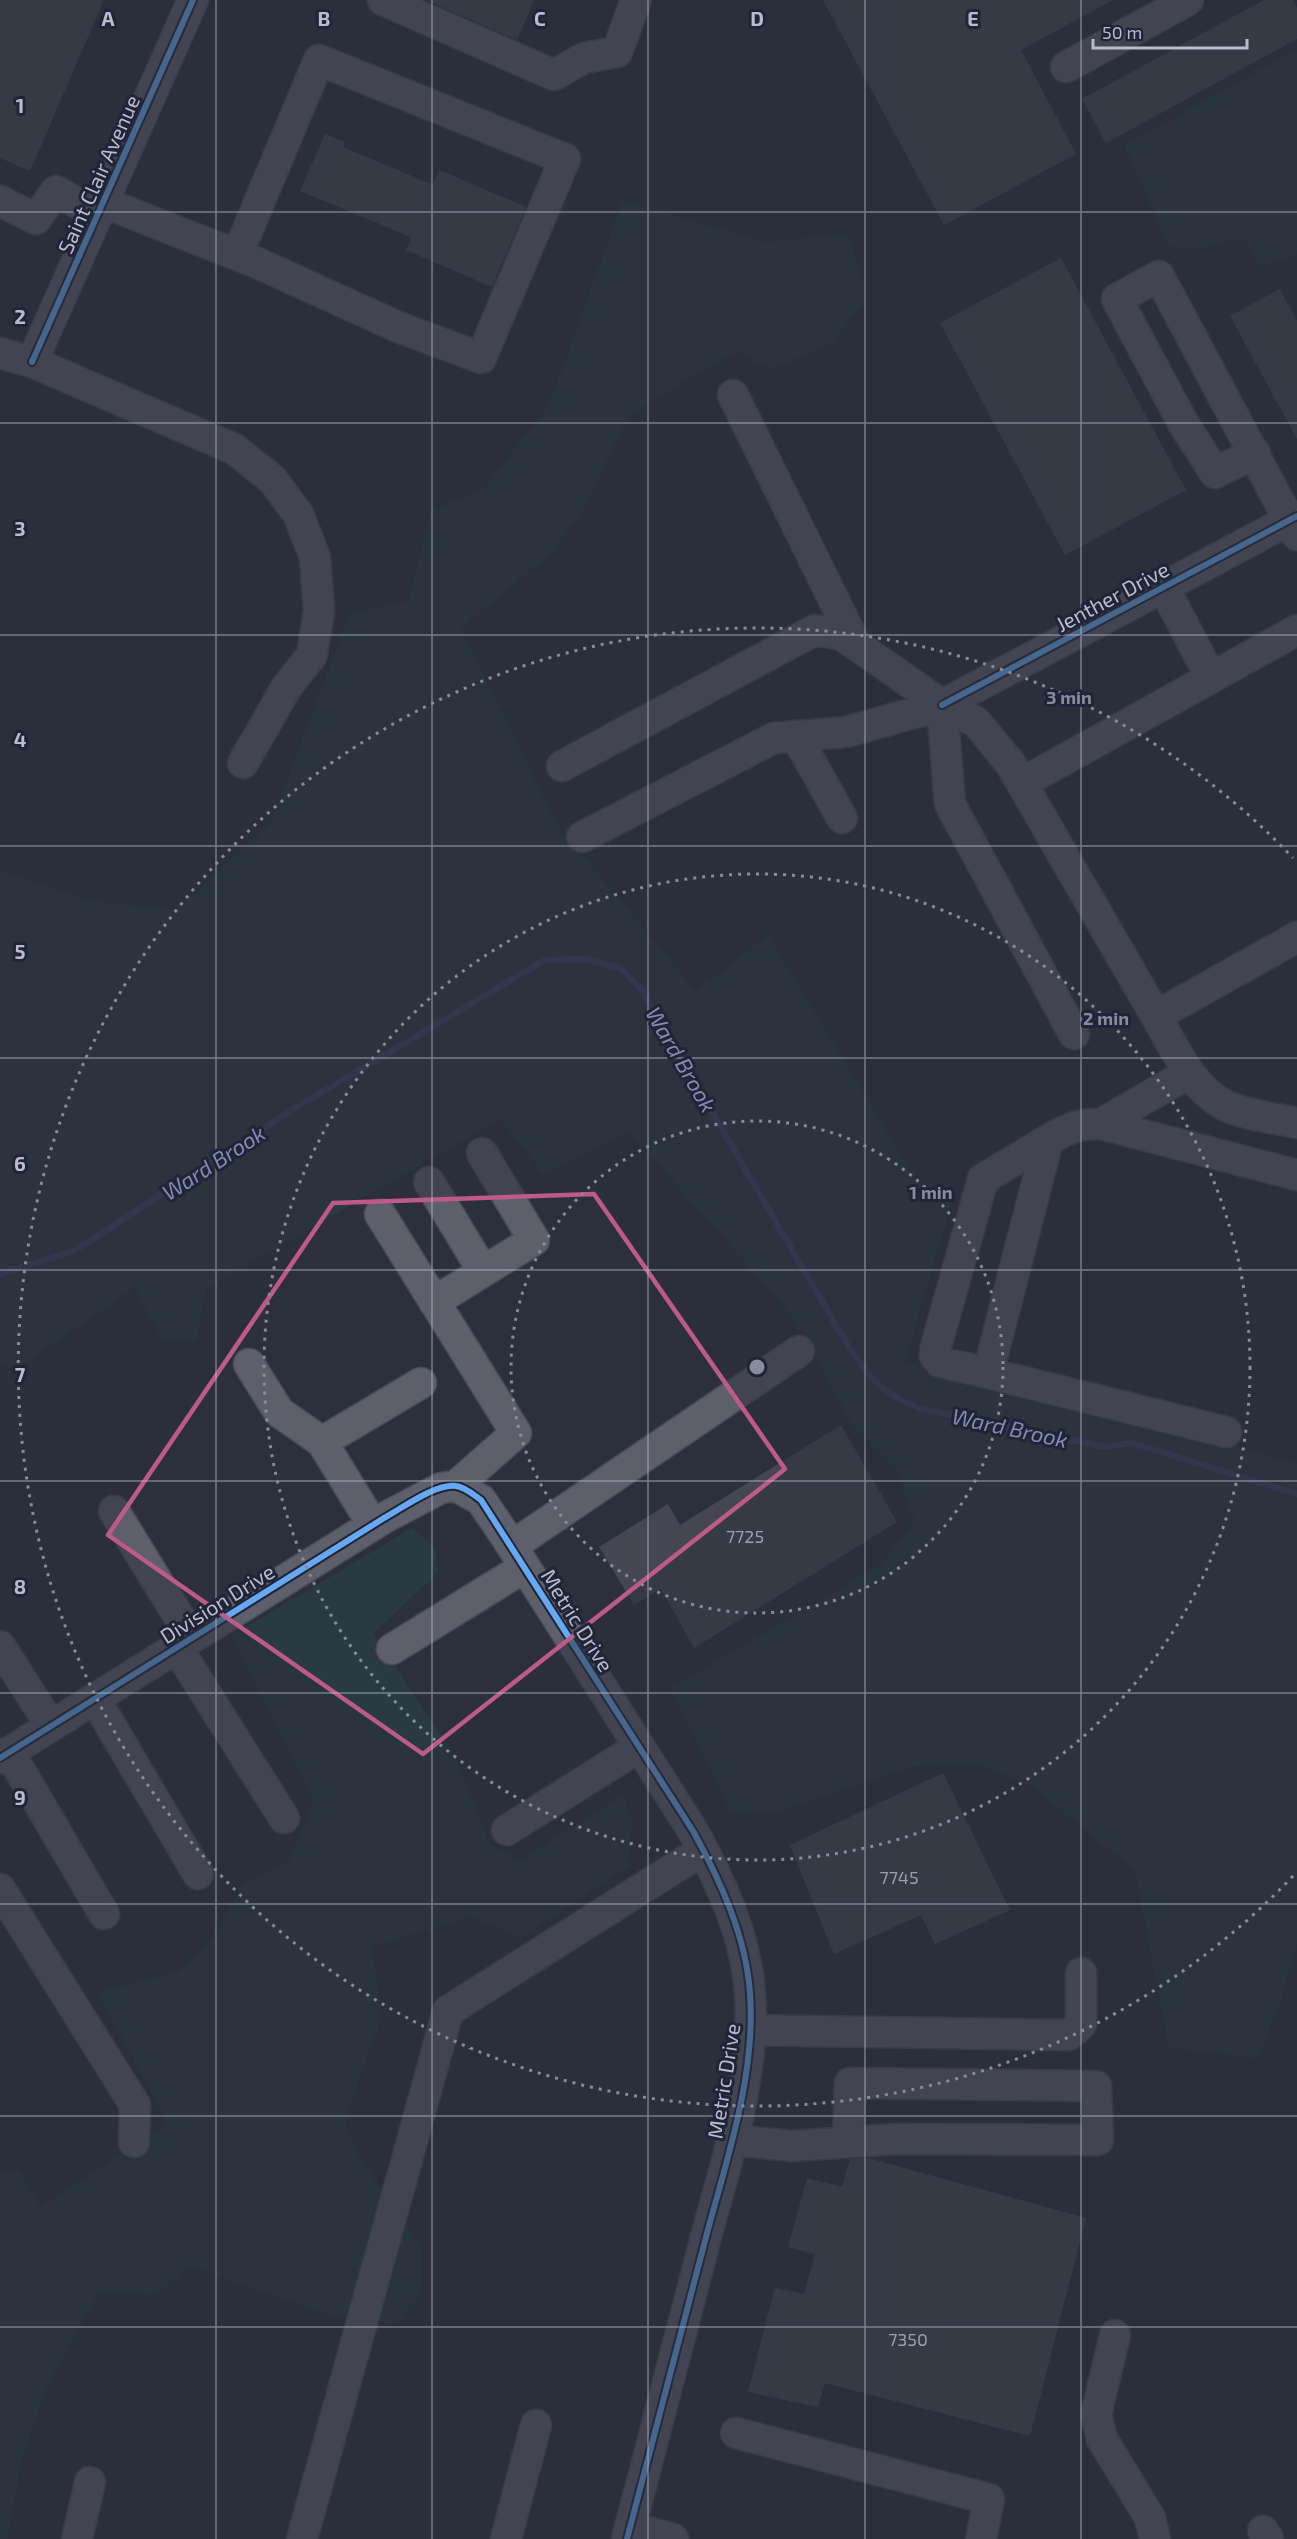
<svg xmlns="http://www.w3.org/2000/svg" width="1297" height="2539" font-family="'Exo 2',sans-serif">
	<style>
		.green { fill: #293a42 }
		.lines { fill: none; stroke-linecap: round; stroke-linejoin: round }
		.stream { stroke: #394365; stroke-width: 6 }
		.building { fill: #444751 }
		.minor-casing { stroke: #494c55; stroke-width: 33 }
		.minor { stroke: #5d606a; stroke-width: 30 }
		.cycleway-casing { stroke: #1f2537; stroke-width: 10 }
		.cycleway { stroke: #66a8f1; stroke-width: 6 }
		.marked { fill: none; stroke: #be5a88; stroke-width: 4.5; stroke-linejoin: round }
		.grid { fill: none; stroke: #b8bccc; stroke-width: 1.5; stroke-opacity: 0.55 }
		.ring { fill: none; stroke: #878b9a; stroke-width: 3; stroke-dasharray: 3 6 }
		.labels { text-anchor: middle; dominant-baseline: central; stroke-width: 6; stroke-linejoin: round; paint-order: stroke }
		.number-label { font-size: 18px; fill: #9b9fad }
		.street-label { font-size: 21px; fill: #b8bccc; stroke: #1f2537 }
		.water-label { font-size: 22px; font-style: italic; fill: #7f8cb3; stroke: #1f2537 }
		.grid-label { font-size: 20px; text-anchor: middle; font-weight: bold; fill: #b8bccc; stroke: #1f2537; stroke-width: 6; stroke-linejoin: round; paint-order: stroke }
		.centre { fill: #878b9a; stroke: #1f2537; stroke-width: 3 }
		.ring-label { font-size: 18px; text-anchor: middle; font-weight: bold; fill: #878b9a; stroke: #1f2537; stroke-width: 6; stroke-linejoin: round; paint-order: stroke }
	</style>
	<rect width="100%" height="100%" fill="#2c303c"/>
	<!-- green -->
	<path class="green" d="M 1297,50 L 1297,254 L 1261,267 L 1243,237 L 1195,249 L 1169,246 L 1125,145 Z
		M 623,201 L 763,242 L 848,235 L 868,297 L 830,344 L 771,369 L 736,351 L 629,414 L 579,517 L 546,557 L 461,628 L 556,824 L 696,992 L 768,936 L 917,1182 L 953,1196 L 905,1362 L 1297,1464 L 1297,1942 L 1280,2001 L 1258,2058 L 1169,2047 L 1135,1870 L 1032,1786 L 984,1765 L 911,1766 L 776,1811 L 731,1813 L 671,1688 L 881,1565 L 915,1521 L 896,1468 L 853,1425 L 789,1312 L 629,1130 L 543,1174 L 501,1119 L 206,1288 L 196,1342 L 163,1340 L 135,1287 L 14,1370 L 0,1363 L 0,871 L 90,901 L 176,911 L 271,823 L 350,614 L 408,601 L 431,512 L 486,487 L 550,403 Z
		M 412,1528 L 435,1547 L 438,1572 L 374,1633 L 456,1759 L 489,1844 L 521,1861 L 623,1795 L 632,1823 L 628,1866 L 521,1937 L 471,1916 L 372,1947 L 381,2018 L 345,2120 L 357,2154 L 421,2247 L 421,2294 L 395,2323 L 324,2313 L 189,2265 L 157,2294 L 98,2293 L 47,2386 L 22,2458 L 7,2539 L 0,2539 L 0,2174 L 20,2171 L 40,2207 L 168,2125 L 98,1992 L 177,1973 L 214,1937 L 243,1883 L 290,1861 L 314,1801 L 231,1636 Z"/>
	<g class="lines">
		<!-- stream -->
		<path class="stream" d="M 0,1274 L 74,1251 L 292,1110 L 545,960 L 586,959 L 620,968 L 640,988 L 848,1346 C 872,1381 883,1395 923,1409 L 1105,1447 L 1132,1443 L 1297,1494"/>
	</g>
	<!-- building -->
	<path class="building" d="M 0,0 L 104,0 L 30,171 L 0,158 Z
		M 426,0 L 534,0 L 517,40 Z
		M 823,0 L 1113,0 L 1021,50 L 1076,154 L 944,225 Z
		M 1264,0 L 1293,0 L 1297,8 L 1297,39 L 1106,143 L 1082,99 Z
		M 325,134 L 345,142 L 343,147 L 433,185 L 439,170 L 526,207 L 492,287 L 406,250 L 411,237 L 300,191 Z
		M 1061,258 L 1186,490 L 1065,555 L 940,323 Z
		M 1280,289 L 1297,321 L 1297,439 L 1230,316 Z
		M 841,1425 L 897,1522 L 694,1648 L 661,1589 L 634,1605 L 599,1547 L 668,1504 L 680,1525 Z
		M 943,1773 L 1010,1910 L 935,1944 L 921,1915 L 834,1954 L 790,1845 Z
		M 868,2158 L 1086,2218 L 1030,2436 L 825,2383 L 818,2407 L 748,2392 L 775,2288 L 804,2294 L 815,2254 L 788,2247 L 807,2178 L 842,2187 L 850,2159 Z"/>
	<g class="lines">
		<!-- minor casing -->
		<g class="minor-casing">
			<path id="minor" d="M 383,0 L 554,75 L 584,58 L 617,52 L 636,0
				M 1066,67 L 1188,0
				M 0,201 L 36,219 L 56,191 L 98,215
				M 103,202 C 153,222 203,242 253,261 L 398,327 L 481,358 L 565,159 L 319,60 L 237,255
				M 0,353 L 32,362 L 234,449 L 272,479 L 298,514 L 315,557 L 319,611 L 312,655 L 286,688 L 243,763
				M 32,362 L 193,0
				M 733,395 L 856,645
				M 1255,453 L 1215,473 L 1183,423 L 1117,299 L 1159,276 L 1297,535
				M 1164,588 L 1211,678
				M 942,705 L 950,804 L 1074,1034
				M 796,736 L 842,818
				M 562,766 L 815,630 L 842,635 L 942,705 L 976,722 L 1010,763 L 1156,1016 L 1297,937
				M 1022,783 L 1297,630
				M 582,837 L 774,738 L 846,732 L 942,705 L 1297,516
				M 1156,1016 C 1174,1047 1191,1087 1224,1105 C 1245,1115 1274,1118 1297,1123
				M 1101,1124 L 1189,1073
				M 429,1182 L 483,1271
				M 380,1214 L 516,1433 L 456,1486
				M 434,1302 L 534,1240 L 482,1153
				M 249,1364 L 279,1412 L 322,1442
				M 988,1373 L 940,1362 L 935,1356 L 935,1350 L 983,1179 L 1048,1140
				M 1226,1432 L 988,1373 L 1048,1140 C 1066,1129 1080,1123 1101,1124 L 1297,1175
				M 456,1486 L 481,1500 L 504,1534 L 693,1831 C 720,1880 746,1936 750,1993 C 756,2075 727,2158 706,2237 C 680,2337 654,2438 627,2539
				M 114,1511 L 192,1638
				M 373,1525 L 322,1442 L 421,1383
				M 512,1546 L 799,1351
				M 0,1646 L 51,1726
				M 177,1648 L 284,1818
				M 392,1649 L 525,1567
				M 95,1699 L 198,1874
				M 9,1752 L 104,1914
				M 0,1758 L 384,1518 L 441,1488 L 456,1486
				M 507,1830 L 639,1747
				M 0,1889 L 135,2105 L 134,2142
				M 750,2030 L 1069,2035 L 1081,2024 L 1081,1973
				M 732,2140 L 792,2146 L 896,2139 L 1098,2140 L 1096,2086 L 850,2083 L 848,2142
				M 1115,2335 L 1096,2415 L 1102,2439 L 1150,2518 L 1155,2539
				M 736,2433 L 989,2499 L 981,2539
				M 630,2527 L 673,2539
				M 1263,2531 L 1268,2539
				M 77,2539 L 90,2482
				M 302,2539 L 448,2011 L 703,1850
				M 506,2539 L 536,2425"/>
		</g>
		<!-- minor -->
		<use href="#minor" class="minor"/>
		<!-- cycleway casing -->
		<g class="cycleway-casing">
			<path id="cycleway" d="M 32,362 L 193,0
				M 942,705 L 1297,516
				M 0,1758 L 384,1518 C 401,1509 436,1483 456,1486 C 465,1487 474,1495 481,1500 L 693,1831 C 720,1880 746,1936 750,1993 C 756,2075 727,2158 706,2237 C 680,2337 654,2438 627,2539"/>
		</g>
		<!-- cycleway -->
		<use href="#cycleway" class="cycleway"/>
	</g>
	<!-- marked area -->
	<path d="M0 0H1297V2539H0ZM 594,1194 L 785,1469 L 423,1754 L 108,1535 L 333,1203 Z" fill="#2c303c" fill-opacity=".55" fill-rule="evenodd"/>
	<path class="marked" d="M 594,1194 L 785,1469 L 423,1754 L 108,1535 L 333,1203 Z"/>
	<!-- grid -->
	<path class="grid" d="M 216,0 L 216,2539M 432,0 L 432,2539M 648,0 L 648,2539M 865,0 L 865,2539M 1081,0 L 1081,2539M 0,212 L 1297,212M 0,423 L 1297,423M 0,635 L 1297,635M 0,846 L 1297,846M 0,1058 L 1297,1058M 0,1270 L 1297,1270M 0,1481 L 1297,1481M 0,1693 L 1297,1693M 0,1904 L 1297,1904M 0,2116 L 1297,2116M 0,2327 L 1297,2327"/>
	<!-- distance rings -->
	<g class="ring">
		<circle cx="757" cy="1367" r="246"/>
		<circle cx="757" cy="1367" r="493"/>
		<path d="M1293 1876A739 739 0 1 1 1293 858"/>
	</g>
	<g class="labels">
		<!-- number labels -->
		<g class="number-label">
			<text x="745" y="1536">7725</text>
			<text x="899" y="1877">7745</text>
			<text x="908" y="2339">7350</text>
		</g>
		<!-- street labels -->
		<g class="street-label">
			<text transform="translate(98 174) rotate(-66)">Saint Clair Avenue</text>
			<text transform="translate(1112 596) rotate(-28)">Jenther Drive</text>
			<text transform="translate(217 1603) rotate(-32)">Division Drive</text>
			<text transform="translate(578 1620) rotate(58)">Metric Drive</text>
			<text transform="translate(723 2081) rotate(-81)">Metric Drive</text>
		</g>
		<!-- water labels -->
		<g class="water-label">
			<text transform="translate(682 1059) rotate(60)">Ward Brook</text>
			<text transform="translate(213 1162) rotate(-33)">Ward Brook</text>
			<text transform="translate(1010 1427) rotate(12)">Ward Brook</text>
		</g>
	</g>
	<g class="grid-label">
		<text x="108" y="26">A</text>
		<text x="324" y="26">B</text>
		<text x="540" y="26">C</text>
		<text x="757" y="26">D</text>
		<text x="973" y="26">E</text>
		<text x="20" y="113">1</text>
		<text x="20" y="324">2</text>
		<text x="20" y="536">3</text>
		<text x="20" y="747">4</text>
		<text x="20" y="959">5</text>
		<text x="20" y="1171">6</text>
		<text x="20" y="1382">7</text>
		<text x="20" y="1594">8</text>
		<text x="20" y="1805">9</text>
	</g>
	<circle cx="757" cy="1367" r="9" class="centre"/>
	<g class="ring-label">
		<text x="1069" y="704">3 min</text>
		<text x="1106" y="1025">2 min</text>
		<text x="931" y="1199">1 min</text>
	</g>
	<!-- scale -->
	<path d="M1093 39v9h154v-9" fill="none" stroke="#b8bccc" stroke-width="3"/>
	<text x="1102" y="39" font-size="18" fill="#b8bccc" stroke="#1f2537" stroke-width="4.5" paint-order="stroke">50 m</text>
</svg>
